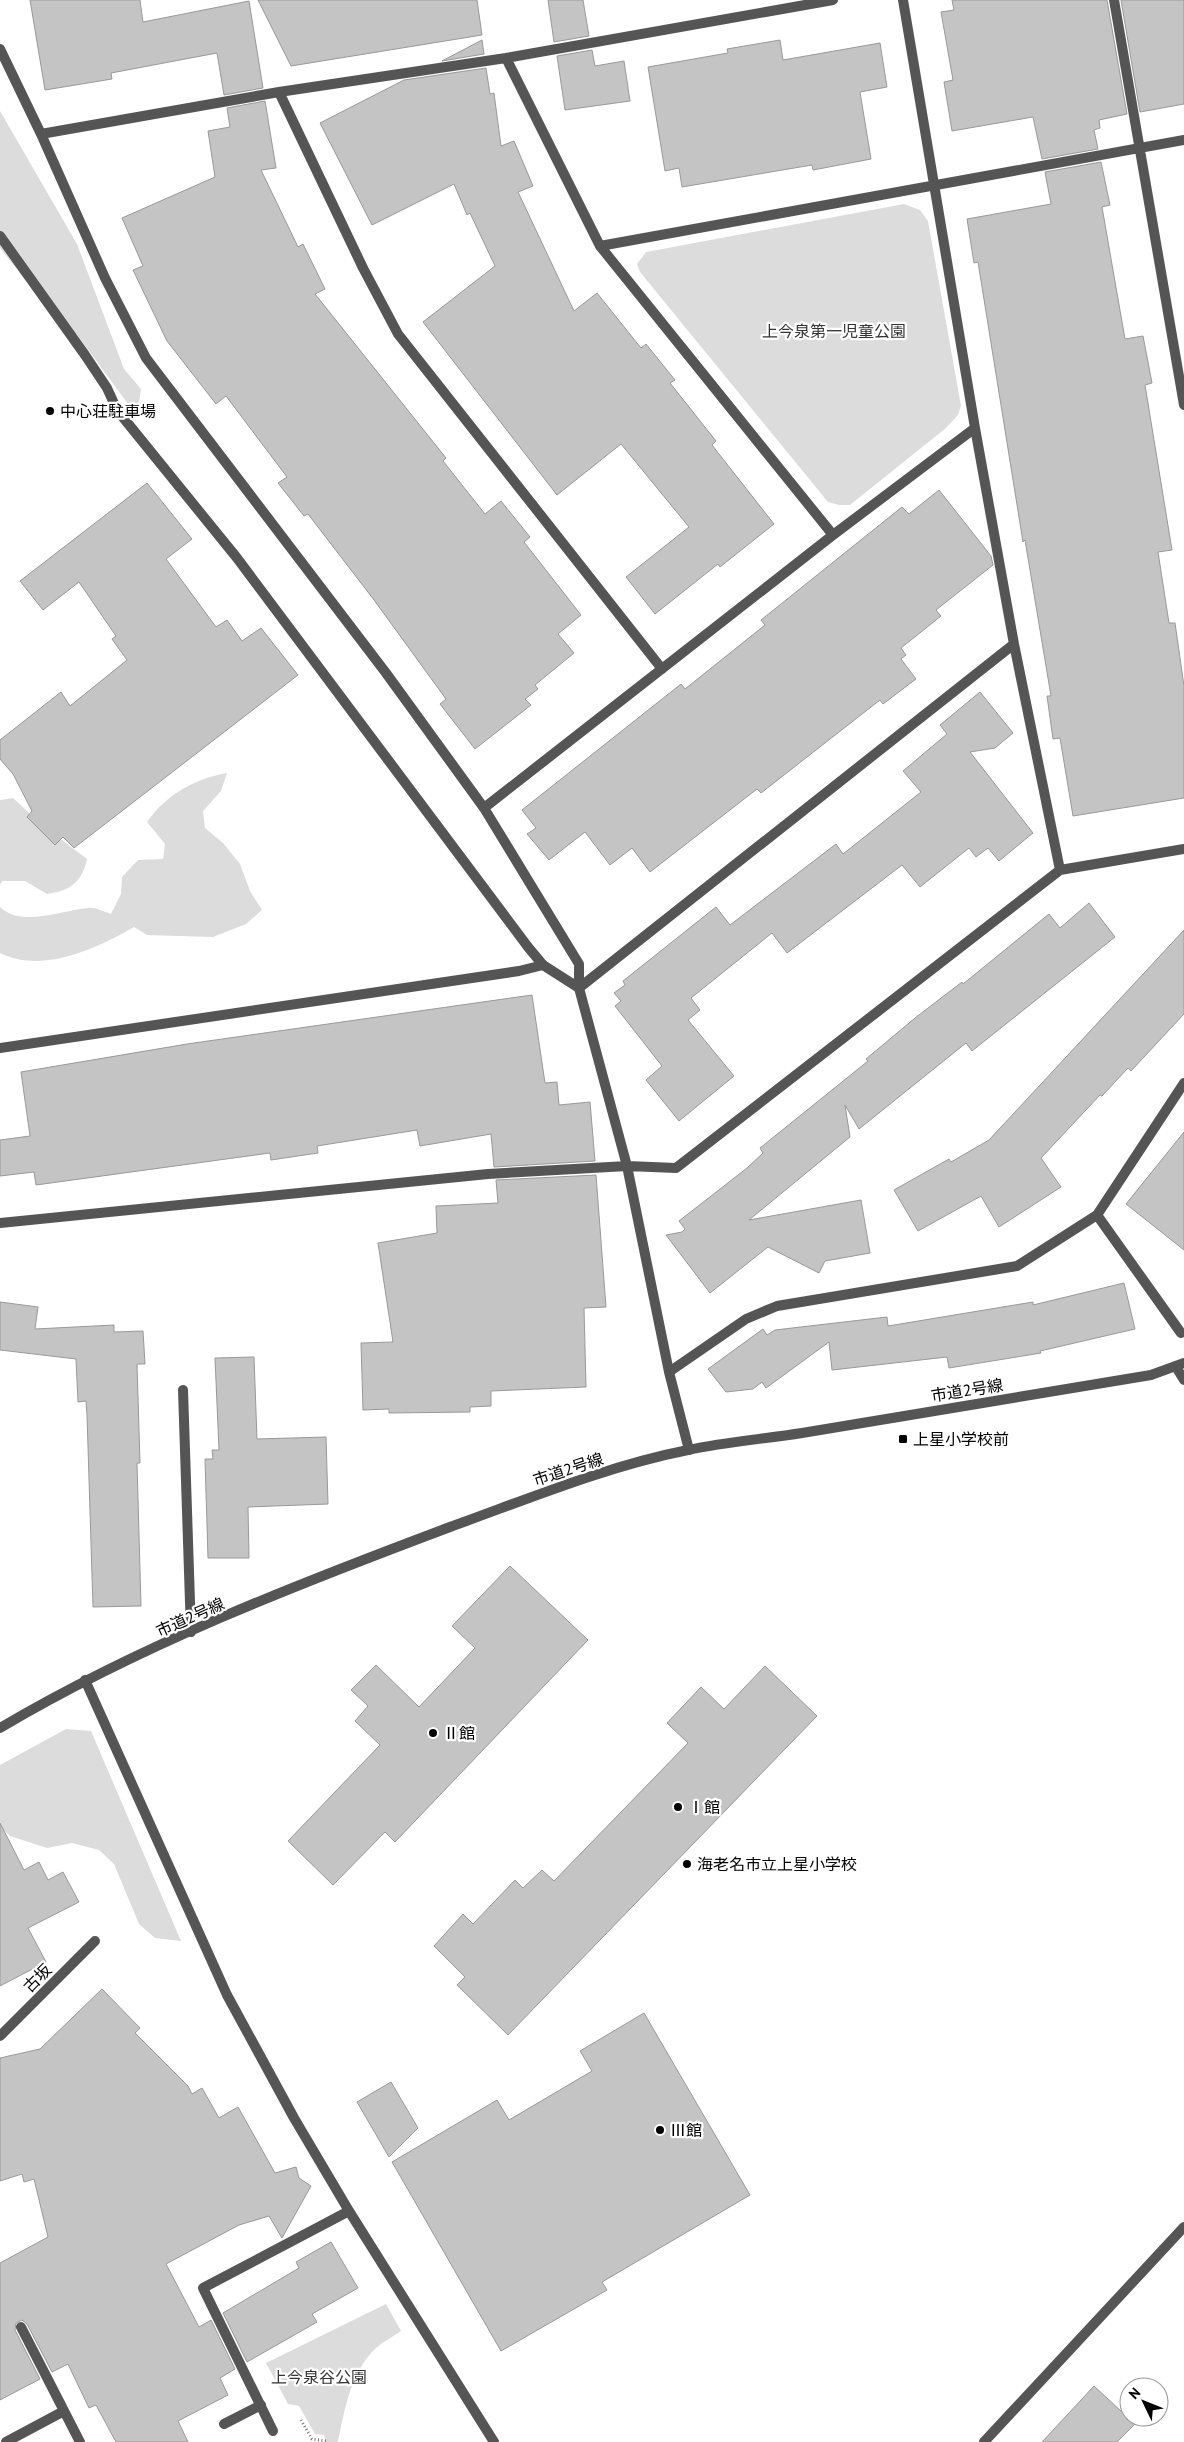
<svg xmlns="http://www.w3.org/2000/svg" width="1184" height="2442" font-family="'PT Sans','Noto Sans JP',sans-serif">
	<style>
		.green { fill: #dcdcdc }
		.building { fill: #c4c4c4; stroke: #999 }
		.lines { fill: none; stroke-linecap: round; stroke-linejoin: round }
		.path { stroke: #777; stroke-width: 3; stroke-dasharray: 1 2.5; stroke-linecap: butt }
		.service { stroke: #555; stroke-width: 10 }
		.minor { stroke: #555; stroke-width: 10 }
		.tertiary { stroke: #555; stroke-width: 10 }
		.poi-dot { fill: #000; stroke: #fff; stroke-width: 2 }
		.labels { text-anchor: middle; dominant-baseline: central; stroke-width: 4.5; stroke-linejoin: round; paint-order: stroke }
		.park-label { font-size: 16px; fill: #333; stroke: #fff }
		.poi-label { font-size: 16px; fill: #000; stroke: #fff; text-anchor: start }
		.street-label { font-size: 16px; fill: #000; stroke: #fff }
	</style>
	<rect width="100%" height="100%" fill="#fff"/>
	<!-- green -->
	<path class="green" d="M 0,111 L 77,244 L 124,369 L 141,389 L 139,402 L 131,408 L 78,336 L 49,302 L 26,281 L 0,248 Z
		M 904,204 L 920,210 L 928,221 L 961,406 L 958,415 L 946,428 L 850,505 L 839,505 L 828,502 L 640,272 L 637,264 L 646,252 Z
		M 227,773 L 221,791 L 203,811 L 205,828 L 223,843 L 240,864 L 250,891 L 262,910 L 246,924 L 213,937 L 147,935 L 134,927 C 96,949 42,974 0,953 L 0,907 C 22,928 62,910 88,908 C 96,907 104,912 111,914 L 121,894 L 122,877 L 138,860 L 163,859 L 165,844 L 147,822 C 167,794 194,779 227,773 Z
		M 13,798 L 42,825 L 87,859 C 82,882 70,891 47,894 L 25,881 L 2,881 L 0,885 L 0,800 Z
		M 66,1729 L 91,1731 L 181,1941 L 155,1938 L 139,1924 L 114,1864 L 99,1850 L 72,1843 L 47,1848 L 10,1836 L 0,1826 L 0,1765 Z
		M 386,2304 L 401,2331 C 393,2337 382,2342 375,2349 C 351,2372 344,2411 338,2442 L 326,2442 L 324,2435 L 315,2434 L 299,2406 L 288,2404 L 266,2363 Z"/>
	<!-- building -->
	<path class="building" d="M 30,0 L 140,0 L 143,22 L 249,1 L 263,88 L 224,95 L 217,53 L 111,73 L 112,79 L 45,90 Z
		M 258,0 L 477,0 L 482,35 L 291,66 Z
		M 548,0 L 583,0 L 589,36 L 554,42 Z
		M 952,0 L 1107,0 L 1127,114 L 1099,120 L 1100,128 L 1094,130 L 1098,149 L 1042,159 L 1033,117 L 952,131 L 944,82 L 953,80 L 941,12 L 954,10 Z
		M 1121,0 L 1184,0 L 1184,104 L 1140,112 Z
		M 482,40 L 484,54 L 442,61 Z
		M 780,40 L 783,60 L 880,43 L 887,87 L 860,92 L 871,159 L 813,170 L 812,165 L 682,187 L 679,168 L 665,171 L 648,67 L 728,53 L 727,49 Z
		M 592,50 L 595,66 L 624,61 L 630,101 L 565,110 L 557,56 Z
		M 486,68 L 490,94 L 494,93 L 501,146 L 514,141 L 533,186 L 518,192 L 574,311 L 597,293 L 641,348 L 646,344 L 675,380 L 670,383 L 716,441 L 712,445 L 774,524 L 720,567 L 718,564 L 655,614 L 626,577 L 689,527 L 621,444 L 557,495 L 423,322 L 495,266 L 470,213 L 467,215 L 454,184 L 372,225 L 320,123 L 404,80 Z
		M 265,101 L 276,168 L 261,170 L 298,247 L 303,244 L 325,289 L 315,294 L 446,458 L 443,461 L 485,514 L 501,501 L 530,537 L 524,542 L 581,615 L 558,634 L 574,653 L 535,685 L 538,689 L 525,699 L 531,705 L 475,749 L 440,704 L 446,699 L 374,600 L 308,514 L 304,516 L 278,483 L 287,477 L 226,396 L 216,404 L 167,341 L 133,270 L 143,266 L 122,218 L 215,177 L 208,131 L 230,127 L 227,108 Z
		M 1101,162 L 1110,205 L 1102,207 L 1125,339 L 1143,336 L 1152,383 L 1145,385 L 1172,550 L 1158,552 L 1169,623 L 1175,623 L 1184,686 L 1184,798 L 1073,816 L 1060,738 L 1053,739 L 1047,696 L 1051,696 L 1025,540 L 1023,542 L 978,262 L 974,263 L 967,219 L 1051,204 L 1045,172 Z
		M 147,483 L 192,539 L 166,559 L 216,627 L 227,620 L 242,641 L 261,628 L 298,675 L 74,848 L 63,837 L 55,845 L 27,817 L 32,811 L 13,774 L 0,759 L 0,740 L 61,692 L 70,706 L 127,660 L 112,639 L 116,636 L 79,582 L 43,610 L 20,581 Z
		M 939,490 L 991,556 L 993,565 L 936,610 L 941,616 L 901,648 L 906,655 L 901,659 L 916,679 L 883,704 L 880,700 L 761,793 L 757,789 L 650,872 L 632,848 L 610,865 L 585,832 L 549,860 L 527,834 L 536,828 L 522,810 L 681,684 L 685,689 L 765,625 L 761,620 L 902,507 L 909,514 Z
		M 980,692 L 1013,733 L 995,748 L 970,752 L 1033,833 L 999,861 L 988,848 L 976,857 L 969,848 L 920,887 L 902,865 L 787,953 L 772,933 L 691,998 L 700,1010 L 688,1020 L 734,1076 L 679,1121 L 646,1080 L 662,1066 L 615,1006 L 621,1001 L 614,993 L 625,985 L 623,981 L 716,907 L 730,925 L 836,844 L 843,854 L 921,792 L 903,771 L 947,734 L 940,725 Z
		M 1089,903 L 1115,937 L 972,1051 L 966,1043 L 859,1129 L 845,1105 L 850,1137 L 749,1220 L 861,1200 L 870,1253 L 825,1261 L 819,1273 L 768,1247 L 710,1293 L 666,1235 L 682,1232 L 685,1229 L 679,1221 L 747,1168 L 763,1153 L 760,1148 L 868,1061 L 866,1059 L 915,1018 L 962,982 L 963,984 L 1049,914 L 1060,928 Z
		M 1184,930 L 1184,1014 L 1131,1071 L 1128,1068 L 1102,1096 L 1100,1095 L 1041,1158 L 1061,1187 L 999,1227 L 981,1196 L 918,1231 L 894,1190 L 949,1159 L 951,1162 L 989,1140 Z
		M 532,995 L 545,1083 L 557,1082 L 559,1105 L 590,1102 L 595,1161 L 494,1167 L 491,1134 L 420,1146 L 417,1130 L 317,1146 L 318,1153 L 271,1160 L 270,1153 L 36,1185 L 34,1172 L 0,1176 L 0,1140 L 30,1136 L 21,1072 L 187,1044 Z
		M 1184,1132 L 1184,1250 L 1126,1204 Z
		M 596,1175 L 606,1307 L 584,1308 L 586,1387 L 491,1391 L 491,1406 L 470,1407 L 470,1412 L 389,1413 L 389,1409 L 363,1410 L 361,1343 L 393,1342 L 378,1243 L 437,1233 L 436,1206 L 498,1203 L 496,1180 Z
		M 1124,1283 L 1135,1329 L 1040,1351 L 1041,1353 L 949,1368 L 947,1357 L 832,1370 L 829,1342 L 766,1388 L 762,1382 L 753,1389 L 726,1392 L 708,1369 L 763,1329 L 767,1335 L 775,1330 L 887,1317 L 888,1326 L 1033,1302 L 1033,1305 Z
		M 0,1302 L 38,1307 L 35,1329 L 114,1325 L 114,1332 L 143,1331 L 145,1364 L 137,1364 L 140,1463 L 137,1463 L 141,1606 L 93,1607 L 87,1415 L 86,1401 L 78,1402 L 76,1359 L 0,1350 Z
		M 254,1357 L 257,1439 L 326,1437 L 328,1504 L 248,1507 L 249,1558 L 208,1558 L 205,1459 L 213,1459 L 212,1450 L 219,1450 L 215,1358 Z
		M 510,1566 L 588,1640 L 395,1842 L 385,1832 L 333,1885 L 288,1841 L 380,1745 L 355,1721 L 368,1706 L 351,1690 L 376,1665 L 419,1707 L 475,1648 L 452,1626 Z
		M 765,1666 L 817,1716 L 508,2035 L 457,1985 L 465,1977 L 434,1946 L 463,1914 L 473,1924 L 515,1880 L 523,1888 L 542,1870 L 554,1881 L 688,1743 L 667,1723 L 701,1687 L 724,1709 Z
		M 0,1823 L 24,1870 L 39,1862 L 48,1880 L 63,1872 L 79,1902 L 28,1928 L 46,1962 L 0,1986 Z
		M 102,1989 L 140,2028 L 135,2033 L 188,2086 L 192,2094 L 202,2088 L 219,2118 L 238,2107 L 275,2173 L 296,2167 L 299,2178 L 311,2186 L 282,2238 L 269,2216 L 239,2225 L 166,2264 L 199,2327 L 211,2320 L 235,2369 L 220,2378 L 228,2395 L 178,2421 L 188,2442 L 116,2442 L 96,2405 L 89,2408 L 68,2364 L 52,2372 L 27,2324 L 22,2320 L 16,2323 L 15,2330 L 40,2379 L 0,2400 L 0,2263 L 48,2237 L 34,2179 L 24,2182 L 22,2174 L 0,2181 L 0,2058 L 40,2049 Z
		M 644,2013 L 750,2195 L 602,2282 L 607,2290 L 501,2351 L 392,2162 L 497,2100 L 509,2120 L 592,2071 L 580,2051 Z
		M 391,2082 L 418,2128 L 389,2157 L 357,2102 Z
		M 331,2242 L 358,2288 L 312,2314 L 317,2322 L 247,2362 L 223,2313 L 299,2268 L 296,2262 Z
		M 1094,2386 L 1135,2424 L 1117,2442 L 1042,2442 Z"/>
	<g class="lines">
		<!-- path -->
		<path class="path" d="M 301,2420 L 312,2439 L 326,2441"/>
		<!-- service -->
		<path class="service" d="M 0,236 L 85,355 L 107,388 L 117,410 L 237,558 L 528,947 L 543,965
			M 1097,1215 L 1181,1333
			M 224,2424 L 261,2405"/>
		<!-- minor -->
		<path class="minor" d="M 903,0 L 975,428 L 1014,644 L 1060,870
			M 1114,0 L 1184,405
			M 0,49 L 41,134 L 105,278 L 146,358 L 386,673 L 484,808 L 579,964 L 579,988 L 627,1166 L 669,1372 L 689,1450
			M 506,58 L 600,246 L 833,535
			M 279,92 L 363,268 L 398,334 L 662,669
			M 41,134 L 279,92 L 506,58 L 833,0
			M 600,246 L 1184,140
			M 484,808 L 833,535 L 975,428
			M 579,988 L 1014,644
			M 0,1048 L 519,971 L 543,965 L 579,988
			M 0,1223 L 488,1174 L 627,1166 L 676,1168 L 1060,870 L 1184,849
			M 1176,1367 L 1184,1380
			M 669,1372 L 746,1319 L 777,1306 L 1017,1266 L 1097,1215 L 1184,1083
			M 183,1390 L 191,1632
			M 85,1680 L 227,1995 L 294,2118 L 349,2211 L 494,2442
			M 0,2036 L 95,1941
			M 21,2327 L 80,2442
			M 273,2431 L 203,2288 L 349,2211
			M 6,2442 L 64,2411
			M 984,2442 L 1184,2227"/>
		<!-- tertiary -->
		<path class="tertiary" d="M 0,1728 C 140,1645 298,1584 450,1527 C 528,1499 607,1466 688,1450 C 725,1442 764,1439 802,1433 C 919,1414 1035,1394 1151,1375 L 1184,1363"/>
	</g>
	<!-- markers -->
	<g class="poi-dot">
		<circle cx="50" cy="411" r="5"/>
		<rect x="898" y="1434" width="10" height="10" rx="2.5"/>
		<circle cx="433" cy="1733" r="5"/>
		<circle cx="678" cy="1807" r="5"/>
		<circle cx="687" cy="1864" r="5"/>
		<circle cx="660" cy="2130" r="5"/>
	</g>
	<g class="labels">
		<!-- park labels -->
		<g class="park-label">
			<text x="834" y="331">上今泉第一児童公園</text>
			<text x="319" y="2377">上今泉谷公園</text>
		</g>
		<!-- poi labels -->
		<g class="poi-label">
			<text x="60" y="411">中心荘駐車場</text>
			<text x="913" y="1439">上星小学校前</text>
			<text x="443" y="1733">Ⅱ館</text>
			<text x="688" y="1807">Ⅰ館</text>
			<text x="697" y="1864">海老名市立上星小学校</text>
			<text x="670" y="2130">Ⅲ館</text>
		</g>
		<!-- street labels -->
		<g class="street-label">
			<text transform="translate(967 1390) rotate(-9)">市道2号線</text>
			<text transform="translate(568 1469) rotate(-18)">市道2号線</text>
			<text transform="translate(190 1617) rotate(-24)">市道2号線</text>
			<text transform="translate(37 1978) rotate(-45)">古坂</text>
		</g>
	</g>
	<!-- north arrow -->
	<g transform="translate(1144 2402) rotate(313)"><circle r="24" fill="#ffffff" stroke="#999999"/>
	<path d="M0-4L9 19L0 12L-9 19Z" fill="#000000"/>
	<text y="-8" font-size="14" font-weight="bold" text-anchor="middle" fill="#000000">N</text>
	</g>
</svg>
